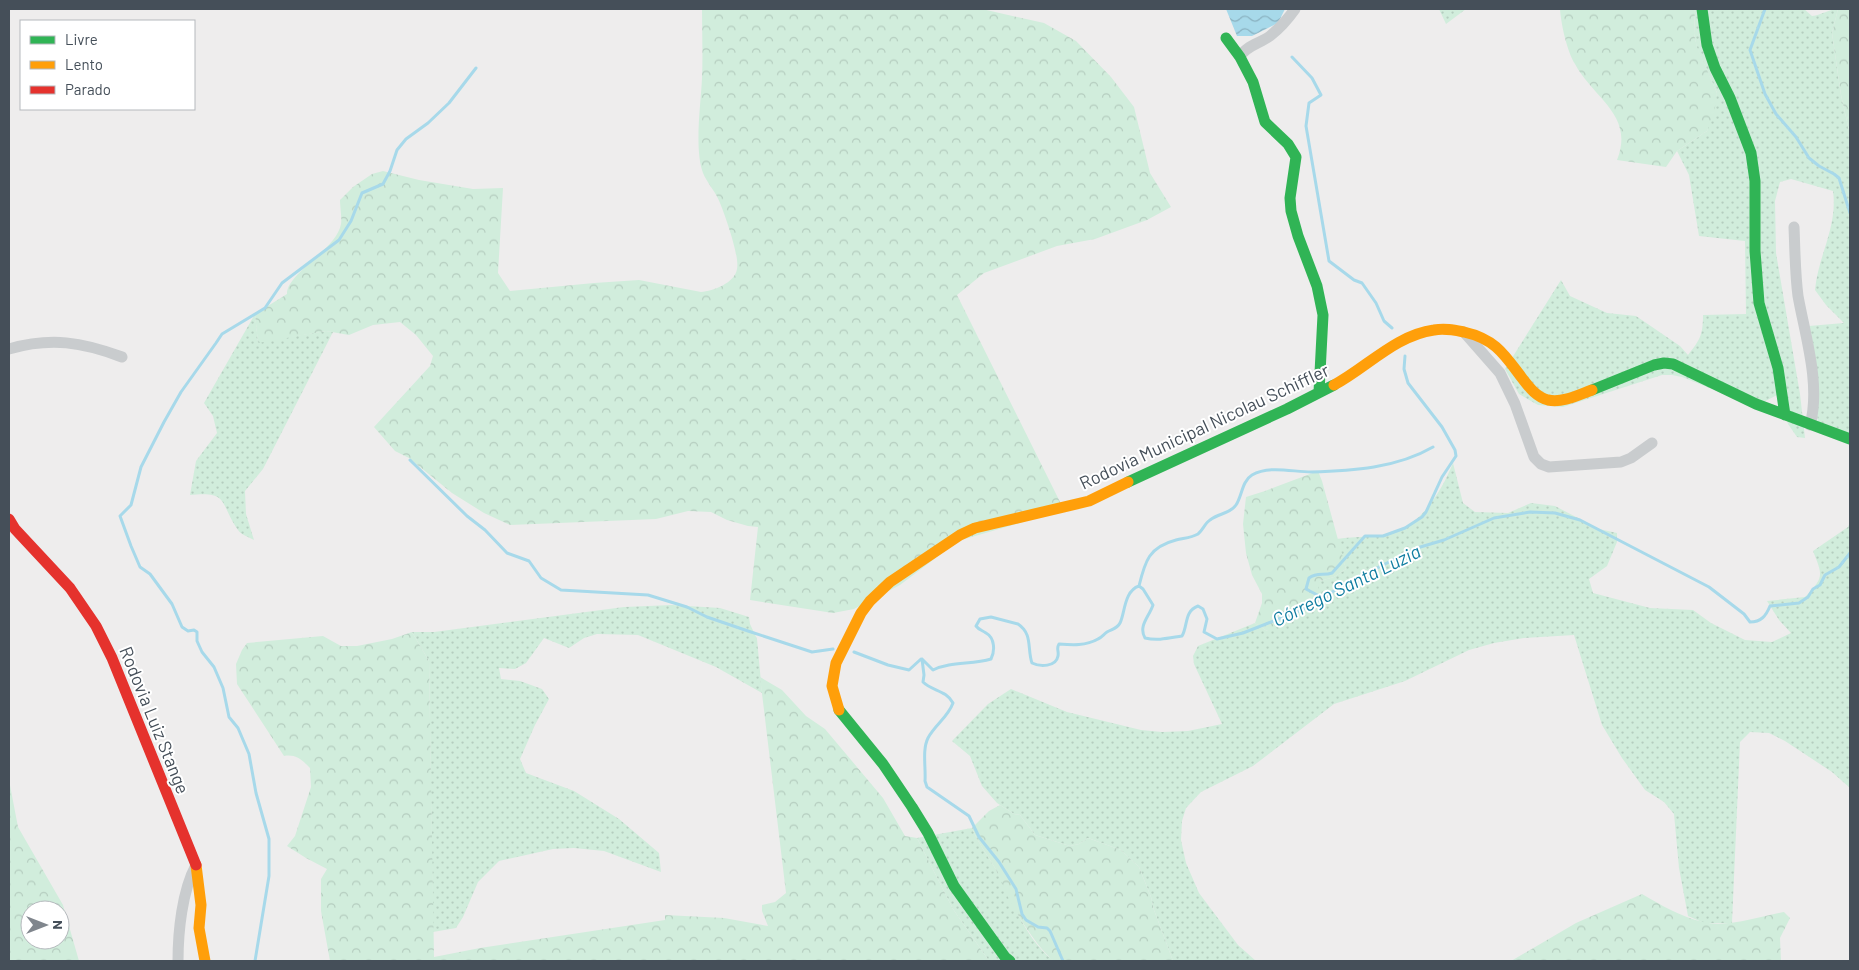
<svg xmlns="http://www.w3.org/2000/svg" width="1859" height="970" font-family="Barlow,sans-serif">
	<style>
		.grass { fill: url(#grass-dots) }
		.forest { fill: url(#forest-crowns); fill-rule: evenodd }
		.water { fill: url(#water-waves) }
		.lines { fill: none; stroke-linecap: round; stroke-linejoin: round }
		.stream { stroke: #a7d9ea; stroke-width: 3 }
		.street { stroke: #c9ccce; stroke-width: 11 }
		.fast { stroke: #30b455; stroke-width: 11 }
		.slow { stroke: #ff9f0a; stroke-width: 11 }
		.jam { stroke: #e5322d; stroke-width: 11 }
		.labels { text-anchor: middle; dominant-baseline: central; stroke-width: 4; stroke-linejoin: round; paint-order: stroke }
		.street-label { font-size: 18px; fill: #454f59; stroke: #fff }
		.water-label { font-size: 19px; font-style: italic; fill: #107da1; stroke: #fff }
	</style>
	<defs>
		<pattern id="grass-dots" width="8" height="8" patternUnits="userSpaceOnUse" patternTransform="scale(1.25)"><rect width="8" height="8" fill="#d1eddc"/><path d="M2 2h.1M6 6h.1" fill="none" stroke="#b5cdbf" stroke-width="1.8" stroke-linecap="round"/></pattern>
		<pattern id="forest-crowns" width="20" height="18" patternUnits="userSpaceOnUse" patternTransform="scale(1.25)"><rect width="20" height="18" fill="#d1eddc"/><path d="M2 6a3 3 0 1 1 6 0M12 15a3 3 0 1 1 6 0" fill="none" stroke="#b5cdbf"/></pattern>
		<pattern id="water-waves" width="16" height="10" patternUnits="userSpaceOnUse" patternTransform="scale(1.25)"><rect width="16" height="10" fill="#a7d9ea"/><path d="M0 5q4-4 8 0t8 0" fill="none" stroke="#8ab2c1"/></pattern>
	</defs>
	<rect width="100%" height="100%" fill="#eeeded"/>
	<!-- grass -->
	<path class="grass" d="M 1439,9 L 1466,9 L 1446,24 Z
		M 1695,9 L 1804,9 L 1812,16 C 1822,15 1829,9 1838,9 L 1832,33 L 1841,95 L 1850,135 L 1850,442 L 1819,433 L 1811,360 L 1809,326 L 1844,323 L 1826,305 L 1815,290 C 1818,256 1838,226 1833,191 L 1791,179 L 1780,182 L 1775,201 L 1776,253 L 1800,394 L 1805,438 L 1797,437 L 1788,424 L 1779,394 L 1754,407 L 1712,389 L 1682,377 L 1672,375 L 1662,375 L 1563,407 L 1538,405 L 1519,394 L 1505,369 L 1561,280 L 1570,296 L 1607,313 L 1636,316 L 1680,346 L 1688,355 C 1700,340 1703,335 1703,315 L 1746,314 L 1745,241 L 1699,236 L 1689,175 L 1677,151 L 1707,131 L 1717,93 L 1697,48 L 1694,34 Z
		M 255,314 L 258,342 L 326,331 L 333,332 L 263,469 L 245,491 L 246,514 L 254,540 C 249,537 241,535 238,530 C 219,503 230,491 190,495 L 196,461 L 217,433 L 213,416 L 204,403 Z
		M 1453,463 L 1463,503 L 1475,512 L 1508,513 L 1531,503 L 1555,506 L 1599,529 L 1617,533 L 1617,542 L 1607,566 L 1589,579 L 1593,593 L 1650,608 L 1693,610 L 1711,623 L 1745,640 L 1772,642 L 1791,633 L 1779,620 L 1767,601 L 1805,597 C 1824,577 1823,576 1813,551 L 1848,527 L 1850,522 L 1850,788 L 1832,772 L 1785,741 L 1769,733 L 1750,732 L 1740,742 L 1732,923 L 1704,923 L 1688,916 L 1679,868 L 1674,814 L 1664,802 L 1645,790 L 1622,758 L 1602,725 L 1574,635 L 1524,638 L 1494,643 L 1469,650 L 1405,681 L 1334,704 L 1253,766 L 1201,792 L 1186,808 L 1182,821 L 1181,840 L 1186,863 L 1199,893 L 1238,945 L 1256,961 L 1173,961 L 1154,910 L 1151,897 L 1139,867 L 1121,850 L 1088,838 L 1079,844 L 1070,846 L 1035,835 L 1020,815 L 1014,814 L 997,803 L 982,786 L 970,756 L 952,741 L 988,704 L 1011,689 L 1067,712 L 1141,730 L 1162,732 L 1188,731 L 1222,724 L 1194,664 L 1193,656 L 1198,646 L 1255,623 L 1267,631 L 1320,581 L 1334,577 L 1346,569 L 1337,539 C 1356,536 1377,538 1395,532 C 1423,522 1442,490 1453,463 Z
		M 672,605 L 720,608 L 749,617 L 750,624 L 757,639 L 762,693 L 716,667 L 638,635 L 597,634 L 584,638 L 569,648 L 544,638 L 526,663 L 515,669 L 499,668 L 501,679 L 520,681 L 542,689 L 549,699 L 535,725 L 520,759 L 526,773 L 574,791 L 619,819 L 659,853 L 661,872 L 604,851 L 574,848 L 553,849 L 499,861 L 478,882 L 463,917 L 456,928 L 433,932 L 429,661 L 412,632 L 434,632 L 624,607 Z
		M 972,828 C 978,843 987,854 995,868 C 1013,900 1024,938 1054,961 L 989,961 L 953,909 L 917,838 Z"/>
	<!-- forest -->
	<path class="forest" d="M 702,9 L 982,9 L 1044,23 L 1076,41 L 1111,77 L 1134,107 L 1150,173 L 1171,207 L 1147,220 L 1095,239 L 1057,246 L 984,273 L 957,295 L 1064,510 L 958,541 L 900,585 L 854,609 L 833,613 L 750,600 L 758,527 L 748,526 L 727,520 L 711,512 L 688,511 L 656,519 L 510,525 L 484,513 L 452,493 L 409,458 L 395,451 L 374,427 L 430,366 L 433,356 L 416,335 L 400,322 L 373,325 L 349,335 L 326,331 L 258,343 L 255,314 L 287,294 C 286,274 337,249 341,224 C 342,220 340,206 340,200 L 353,187 L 372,174 L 383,171 L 419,180 L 473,189 L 503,188 L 498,273 L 510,291 L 594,283 L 639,280 L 701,292 C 713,291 735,283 737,269 C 740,257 725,215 720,203 C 716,192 707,183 703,173 C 694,149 701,103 702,78 C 703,55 702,32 702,9 Z
		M 1560,9 L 1695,9 L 1694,34 L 1697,47 L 1717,93 L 1714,114 L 1707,131 L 1677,151 L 1666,167 L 1617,160 C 1635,115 1593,98 1575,64 C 1567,51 1561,24 1560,9 Z
		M 1838,9 L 1850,9 L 1850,135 L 1841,95 L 1832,33 Z
		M 1318,471 L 1322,481 L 1346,569 L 1334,577 L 1320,581 L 1314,605 L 1282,624 L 1267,631 L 1255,623 L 1262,603 L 1262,594 L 1252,575 L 1246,553 L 1243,524 L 1246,497 L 1265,491 Z
		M 412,632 L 429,661 L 434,957 L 480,948 L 665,920 L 665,915 L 724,918 L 768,926 L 762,911 L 762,905 L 775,902 L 786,893 L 760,677 L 782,690 L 806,716 L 825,729 L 883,798 L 905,836 L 917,838 L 953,909 L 989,961 L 330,961 L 321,911 L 321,879 L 327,869 L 306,858 L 287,846 L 295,836 L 311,787 L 310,768 C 302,760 296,754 284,756 L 237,684 L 236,664 L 242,650 L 247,643 L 323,636 L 341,646 L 357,646 L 392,639 Z
		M 9,780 L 18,827 L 63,905 L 79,961 L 9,961 ZM 30,910 L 60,910 L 60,940 L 30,940 Z
		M 1000,805 L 1014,814 L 1020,815 L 1035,835 L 1070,846 L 1079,844 L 1088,838 L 1121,850 L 1139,867 L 1151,897 L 1154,910 L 1173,961 L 1054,961 L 1051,959 C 1035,943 1023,924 1011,903 C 1005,892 1001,879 995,868 C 987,854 978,843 972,828 L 989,811 Z
		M 1642,894 C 1661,905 1681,917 1703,922 C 1727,928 1761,916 1784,912 L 1790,918 L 1780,938 L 1781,961 L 1511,961 L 1576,923 Z"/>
	<!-- water -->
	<path class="water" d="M 1226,9 L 1285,9 L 1278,23 L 1252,36 L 1237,36 Z"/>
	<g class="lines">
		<!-- stream -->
		<path class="stream" d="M 1765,9 L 1750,50 L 1765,94 L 1776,114 L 1796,137 L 1809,158 L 1819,166 L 1834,174 L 1839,178 L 1850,213
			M 1292,57 L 1312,78 L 1321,95 L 1309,103 L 1306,126 L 1329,261 L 1354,280 L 1362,283 L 1376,303 L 1384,321 L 1392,328
			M 410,460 L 467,516 L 485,530 L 507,553 L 529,561 L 541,578 L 561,590 L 648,595 L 687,607 L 707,617 L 748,631 L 812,652 L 833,649
			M 1139,586 L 1143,589 L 1153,605 C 1149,617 1138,626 1145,638 C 1158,641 1169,638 1182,636 C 1188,626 1184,611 1198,606 L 1203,609 L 1207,619 L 1204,632 L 1217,639 L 1243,633 L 1304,609 L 1347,583 L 1417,548 L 1444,540 L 1494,518 L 1530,512 L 1555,513 L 1580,520 L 1709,587 L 1744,614 L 1750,622 C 1761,622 1766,616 1770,606 L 1799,603 L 1808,597 L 1813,589 L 1820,585 L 1825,575 L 1839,567 L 1850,553
			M 1139,586 C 1145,561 1149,547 1176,540 C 1184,538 1191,538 1198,534 C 1203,530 1205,523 1210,520 C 1219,513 1230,514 1236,505 C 1242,496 1242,481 1252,475 C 1269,465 1293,472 1311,472 C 1352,471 1397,468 1433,447
			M 1323,598 L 1306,589 L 1309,578 C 1317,572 1324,576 1332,573 L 1365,536 L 1383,536 L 1405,528 L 1422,517 L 1426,512 L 1442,477 L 1456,456 L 1455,450 L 1442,427 L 1408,383 L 1404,369 L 1405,356
			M 854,652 L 888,665 L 909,670 L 921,659
			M 922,659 L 924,675 L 923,682 C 932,691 946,690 953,703 C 948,717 935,725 928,738 C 922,750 926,768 925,781 L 927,787 L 969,816 L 979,837 L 999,862 L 1016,889 L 1022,914 L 1026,920 L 1038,927 L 1047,928 L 1050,931 L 1063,961
			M 922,659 L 933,670 C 951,661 972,665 991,659 C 995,651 995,638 986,633 C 982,630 979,630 976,626 L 980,619 L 991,617 L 1018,624 C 1033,634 1027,649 1032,663 C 1040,667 1056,667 1058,656 C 1059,650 1056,649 1059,644 C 1072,645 1086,646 1098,639 C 1101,638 1104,634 1107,632 C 1112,629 1117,629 1120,623 C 1125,613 1124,591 1139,586
			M 255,961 L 269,876 L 269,839 L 256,793 L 249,754 L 238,728 L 229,717 L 223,688 L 214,667 L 202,652 L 197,641 L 197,632 L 194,630 L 188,631 L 182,627 L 172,604 L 150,574 L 140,567 L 131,546 L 120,516 L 131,505 L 141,467 L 164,422 L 181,392 L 216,343 L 222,334 L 265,308 L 282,283 L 339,240 L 351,221 L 362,193 L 383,184 L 390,171 L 397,150 L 406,139 L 428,123 L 449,103 L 476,68"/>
		<!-- street -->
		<path class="street" d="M 1240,57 C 1245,46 1261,43 1270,36 C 1280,28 1288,19 1295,9
			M 1794,227 C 1795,250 1795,273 1798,296 C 1805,335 1821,385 1810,425
			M 1464,332 L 1500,373 L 1515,404 L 1534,457 L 1541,464 L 1549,467 L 1621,462 L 1631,458 L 1652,443
			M 9,349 C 51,337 82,342 122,357
			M 178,961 C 178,932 182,891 196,865"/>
		<!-- fast -->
		<path class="fast" d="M 1702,9 L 1707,45 L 1715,68 L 1730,98 L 1751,153 L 1755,181 L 1755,251 L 1759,303 L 1778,368 L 1785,415
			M 1226,38 L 1240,57 L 1253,82 L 1265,122 L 1288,144 L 1296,157 L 1290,198 L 1291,211 L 1298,236 L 1317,286 L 1323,315 L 1319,392
			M 1592,390 L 1654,365 L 1664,363 L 1673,364 L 1756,404 L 1850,439
			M 1128,482 L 1287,409 L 1334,385
			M 839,710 L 883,764 L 912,807 L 928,833 L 954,886 L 1005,957 L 1010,961"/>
		<!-- slow -->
		<path class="slow" d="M 1334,385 C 1366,368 1396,335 1434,330 C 1445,328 1454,330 1464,332 C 1495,339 1504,354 1522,378 C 1529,387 1536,397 1548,400 C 1563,403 1578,395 1592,390
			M 839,710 L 832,686 L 836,663 L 861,613 L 870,601 L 890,582 L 960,535 L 975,528 L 1089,501 L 1128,482
			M 196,865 L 201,905 L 199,928 L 205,961"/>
		<!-- jam -->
		<path class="jam" d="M 9,519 L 15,529 L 70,588 L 96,626 L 112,658 L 196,865"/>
	</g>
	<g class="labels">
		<!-- street labels -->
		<g class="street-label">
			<text transform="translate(1204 426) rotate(-25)">Rodovia Municipal Nicolau Schiffler</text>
			<text transform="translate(155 720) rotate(68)">Rodovia Luiz Stange</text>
		</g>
		<!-- water labels -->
		<g class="water-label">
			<text transform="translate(1346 585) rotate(-26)">Córrego Santa Luzia</text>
		</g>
	</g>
	<!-- border -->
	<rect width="1859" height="970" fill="none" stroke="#454f59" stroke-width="20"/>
	<!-- legend -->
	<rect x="20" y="20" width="175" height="90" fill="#ffffff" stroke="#b5b9bd"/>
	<rect x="30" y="36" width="25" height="8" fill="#30b455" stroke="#b5b9bd"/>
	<text x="65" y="45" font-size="15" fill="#454f59">Livre</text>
	<rect x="30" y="61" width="25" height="8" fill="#ff9f0a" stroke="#b5b9bd"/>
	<text x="65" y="70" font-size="15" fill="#454f59">Lento</text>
	<rect x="30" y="86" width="25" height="8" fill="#e5322d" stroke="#b5b9bd"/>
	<text x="65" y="95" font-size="15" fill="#454f59">Parado</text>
	<!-- north arrow -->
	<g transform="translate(45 925) rotate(90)"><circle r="24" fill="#ffffff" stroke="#b5b9bd"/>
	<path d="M0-4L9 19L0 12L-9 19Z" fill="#80868d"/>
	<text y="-8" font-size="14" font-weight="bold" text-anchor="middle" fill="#454f59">N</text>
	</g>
</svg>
